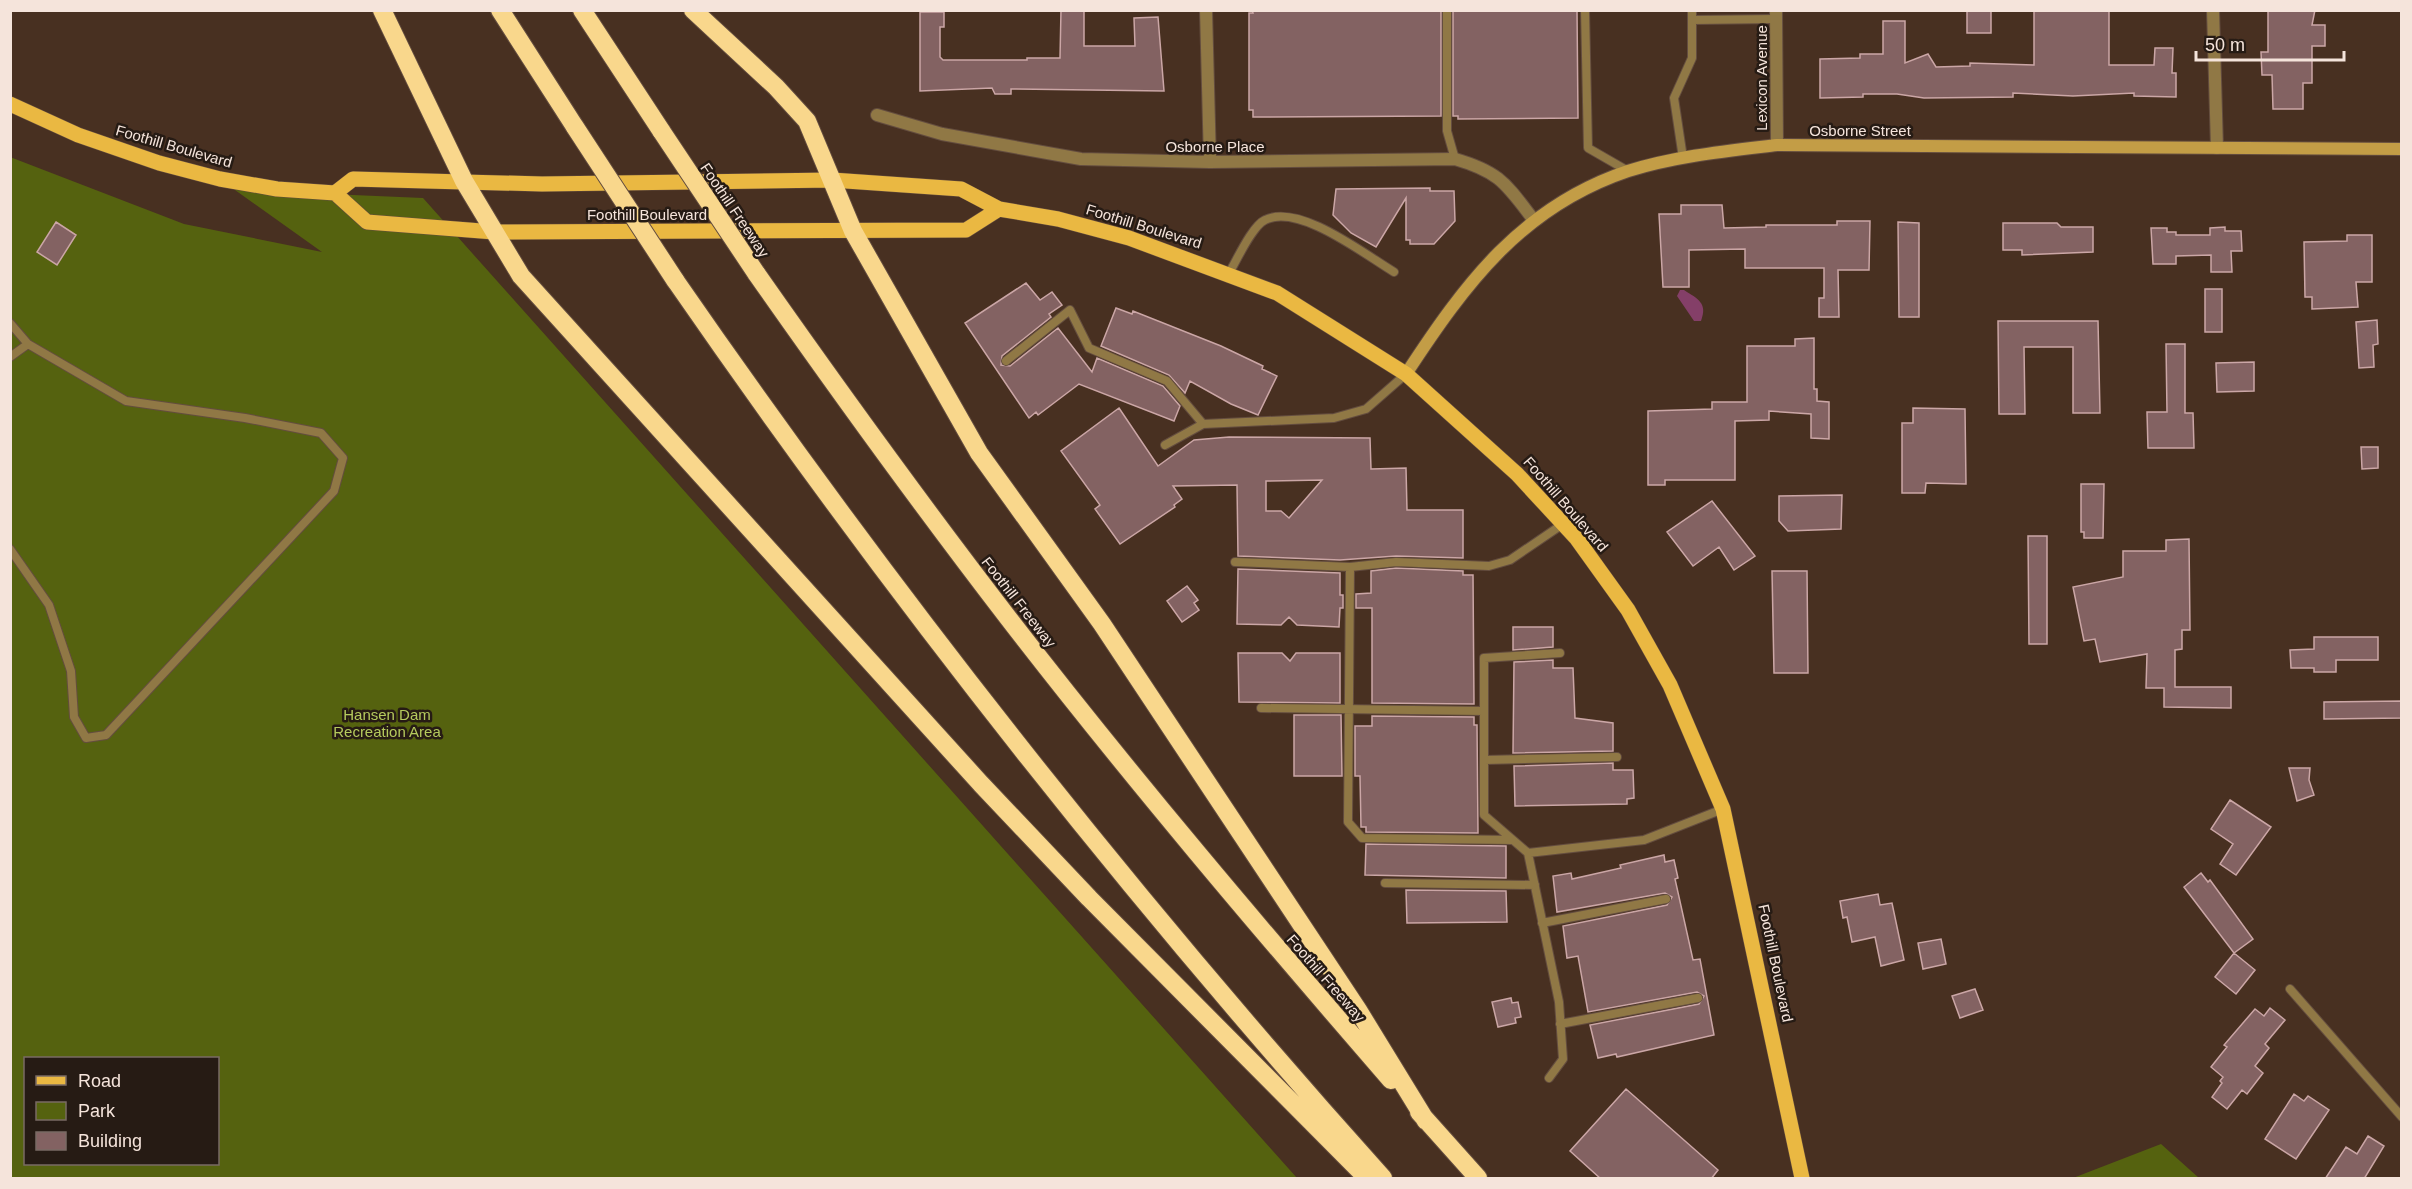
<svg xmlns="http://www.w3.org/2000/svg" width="2412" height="1189" font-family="Helvetica,sans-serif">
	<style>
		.green { fill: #55620f; fill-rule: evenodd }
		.water { fill: #843f68 }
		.building { fill: #836262; stroke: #cba6a6; stroke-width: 1.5; fill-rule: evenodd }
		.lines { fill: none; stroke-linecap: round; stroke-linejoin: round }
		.lane-casing { stroke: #644d3f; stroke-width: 10 }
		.street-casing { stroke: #644d3f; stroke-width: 14 }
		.secondary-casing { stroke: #644d3f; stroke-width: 14 }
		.primary-casing { stroke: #644d3f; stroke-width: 16 }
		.highway-casing { stroke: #644d3f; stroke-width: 20 }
		.lane { stroke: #907845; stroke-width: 8 }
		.street { stroke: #907845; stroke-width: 12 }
		.secondary { stroke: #c39d46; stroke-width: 12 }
		.primary { stroke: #eab842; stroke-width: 15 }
		.highway { stroke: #f9d78c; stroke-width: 18 }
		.highway-bridge-casing { stroke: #644d3f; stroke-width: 20; stroke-linecap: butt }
		.highway-bridge { stroke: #f9d78c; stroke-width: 18 }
		.labels { text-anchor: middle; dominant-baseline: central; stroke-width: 5; stroke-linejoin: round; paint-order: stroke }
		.street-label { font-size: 15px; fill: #f5e4db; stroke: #261b14 }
		.park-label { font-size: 15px; fill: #b5ca5d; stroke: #261b14 }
	</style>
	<rect width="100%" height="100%" fill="#483021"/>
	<!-- green -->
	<path class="green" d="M 10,157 L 184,224 L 322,252 L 235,190 L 423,198 L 1297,1178 L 11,1178 ZM 26,1058 L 218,1058 L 218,1164 L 26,1164 Z
		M 2161,1144 L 2199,1178 L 2073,1178 Z"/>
	<!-- water -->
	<path class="water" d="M 1680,290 L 1684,290 C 1698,299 1708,303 1701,321 L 1694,321 L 1677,296 Z"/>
	<!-- building -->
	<path class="building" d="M 1061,10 L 1084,10 L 1084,46 L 1135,46 L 1134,18 L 1158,17 L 1164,91 L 1011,89 L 1011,94 L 995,94 L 992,88 L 920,91 L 920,12 L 944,12 L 944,27 L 940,27 L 940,57 L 943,60 L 1027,60 L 1027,58 L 1060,58 Z
		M 1252,10 L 1441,10 L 1441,116 L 1253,117 L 1253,110 L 1249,110 L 1249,13 L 1253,13 Z
		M 1453,10 L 1577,10 L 1578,118 L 1458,119 L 1458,116 L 1453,116 Z
		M 2034,10 L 2109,10 L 2109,65 L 2154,65 L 2155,48 L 2173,48 L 2172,73 L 2176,73 L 2176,97 L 2134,96 L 2134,93 L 2073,96 L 2013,93 L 2013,97 L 1924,98 L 1897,94 L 1863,94 L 1863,97 L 1820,98 L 1820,59 L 1860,58 L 1860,54 L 1883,54 L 1883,21 L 1905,21 L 1905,63 L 1928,54 L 1936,67 L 1970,66 L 1970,63 L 2034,65 Z
		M 2268,10 L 2315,10 L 2312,25 L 2325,25 L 2325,46 L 2312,46 L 2312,83 L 2303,83 L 2303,109 L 2273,109 L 2272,75 L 2262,75 L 2261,52 L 2268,52 Z
		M 1967,11 L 1991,11 L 1991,33 L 1967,33 Z
		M 1430,188 L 1430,191 L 1454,191 L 1455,221 L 1434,244 L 1410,244 L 1410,240 L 1406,240 L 1406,198 L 1376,247 L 1351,233 L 1333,215 L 1336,189 Z
		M 1681,205 L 1722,205 L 1724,228 L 1766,227 L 1766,225 L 1837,225 L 1837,221 L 1870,221 L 1869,270 L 1838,270 L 1839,317 L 1819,317 L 1819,298 L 1824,298 L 1824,268 L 1745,268 L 1745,249 L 1689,250 L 1689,287 L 1663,287 L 1659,214 L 1681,214 Z
		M 56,222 L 76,235 L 57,265 L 37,252 Z
		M 1898,222 L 1919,223 L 1919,317 L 1899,317 Z
		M 2003,223 L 2057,223 L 2061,227 L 2093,227 L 2093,252 L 2022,255 L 2022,250 L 2003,250 Z
		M 2225,227 L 2225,231 L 2241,231 L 2242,251 L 2231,251 L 2232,272 L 2211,272 L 2211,255 L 2176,256 L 2176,264 L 2153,264 L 2151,228 L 2167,228 L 2167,232 L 2176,232 L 2176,235 L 2210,235 L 2210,228 Z
		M 2347,235 L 2372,235 L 2372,282 L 2356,282 L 2358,307 L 2312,309 L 2312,297 L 2305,297 L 2304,242 L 2347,241 Z
		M 1026,283 L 1040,300 L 1052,292 L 1062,305 L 1049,314 L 1051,317 L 1002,356 L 1001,365 L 1010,366 L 1058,328 L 1092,372 L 1097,358 L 1163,386 L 1180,406 L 1174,421 L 1079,384 L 1038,415 L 1036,412 L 1029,418 L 965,323 Z
		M 2205,289 L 2222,289 L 2222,332 L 2205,332 Z
		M 1116,308 L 1132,314 L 1133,311 L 1221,346 L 1263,366 L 1262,369 L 1277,376 L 1258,415 L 1231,404 L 1190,381 L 1185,393 L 1169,375 L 1101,346 Z
		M 2377,320 L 2378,344 L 2373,345 L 2374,367 L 2359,368 L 2356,322 Z
		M 1998,321 L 2098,321 L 2100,413 L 2073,413 L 2073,347 L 2024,347 L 2025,414 L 1999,414 Z
		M 1814,338 L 1814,389 L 1817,389 L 1817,401 L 1829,402 L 1829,439 L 1811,438 L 1811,414 L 1769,411 L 1769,420 L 1735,421 L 1735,480 L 1665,480 L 1665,485 L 1648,485 L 1648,411 L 1712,409 L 1712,402 L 1747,402 L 1747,346 L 1795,346 L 1795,339 Z
		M 2166,344 L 2185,344 L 2185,413 L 2193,413 L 2194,448 L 2148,448 L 2147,412 L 2167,412 Z
		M 2254,362 L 2254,391 L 2217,392 L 2216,363 Z
		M 1119,408 L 1158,466 L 1194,440 L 1229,437 L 1370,438 L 1371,469 L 1406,468 L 1407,510 L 1463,510 L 1463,558 L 1396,556 L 1340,560 L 1238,556 L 1237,485 L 1173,486 L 1182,499 L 1174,505 L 1175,507 L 1120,544 L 1095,509 L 1100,505 L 1061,451 ZM 1322,480 L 1289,518 L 1281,511 L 1266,511 L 1266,481 Z
		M 1913,408 L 1965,409 L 1966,484 L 1926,483 L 1925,493 L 1902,493 L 1902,423 L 1913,423 Z
		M 2361,447 L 2378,447 L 2378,468 L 2362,469 Z
		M 2081,484 L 2104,484 L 2103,538 L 2084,538 L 2084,532 L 2081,532 Z
		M 1842,495 L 1841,529 L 1788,531 L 1779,521 L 1779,496 Z
		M 1712,501 L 1755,556 L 1734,570 L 1719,547 L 1693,566 L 1667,532 Z
		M 2028,536 L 2047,536 L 2047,644 L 2029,644 Z
		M 2189,539 L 2190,630 L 2182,630 L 2182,649 L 2175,650 L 2175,687 L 2231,687 L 2231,708 L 2164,707 L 2164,688 L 2146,688 L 2147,654 L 2100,662 L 2095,639 L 2084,641 L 2073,587 L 2123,577 L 2123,551 L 2166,551 L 2166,540 Z
		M 1396,568 L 1463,571 L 1463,575 L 1473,575 L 1474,704 L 1372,703 L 1372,608 L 1356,608 L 1356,594 L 1371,593 L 1371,571 Z
		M 1238,569 L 1340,573 L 1340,595 L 1343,595 L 1343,608 L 1340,608 L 1339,627 L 1297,625 L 1289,617 L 1281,625 L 1237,624 Z
		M 1772,571 L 1807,571 L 1808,673 L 1774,673 Z
		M 1187,586 L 1198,600 L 1194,603 L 1199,610 L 1182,622 L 1167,601 Z
		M 1513,627 L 1553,627 L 1553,647 L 1513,650 Z
		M 2314,637 L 2378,637 L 2378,660 L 2336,660 L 2336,672 L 2314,672 L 2314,668 L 2291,668 L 2290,650 L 2314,649 Z
		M 1238,653 L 1282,653 L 1290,661 L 1296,653 L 1340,653 L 1340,703 L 1239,702 Z
		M 1553,660 L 1553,668 L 1573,668 L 1575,718 L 1613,723 L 1613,751 L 1513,753 L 1514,662 Z
		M 2402,701 L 2402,718 L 2324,719 L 2324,702 Z
		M 1294,715 L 1341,715 L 1342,776 L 1294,776 Z
		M 1372,716 L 1474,717 L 1474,725 L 1477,725 L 1478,833 L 1366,832 L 1366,827 L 1361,827 L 1360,776 L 1355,776 L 1355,726 L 1372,726 Z
		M 1613,763 L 1613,770 L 1633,770 L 1634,798 L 1627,799 L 1627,804 L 1515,806 L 1514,766 Z
		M 2289,768 L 2310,768 L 2309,780 L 2314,795 L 2297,801 Z
		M 2230,800 L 2271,827 L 2236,875 L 2220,864 L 2233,844 L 2211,829 Z
		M 1366,844 L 1506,846 L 1506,878 L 1365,875 Z
		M 1664,855 L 1665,862 L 1674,860 L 1678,878 L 1675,879 L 1693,960 L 1700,959 L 1714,1035 L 1617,1057 L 1616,1054 L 1598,1058 L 1590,1025 L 1699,1004 L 1704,996 L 1697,992 L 1588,1012 L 1578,956 L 1567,958 L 1563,926 L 1667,905 L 1672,897 L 1665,893 L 1557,912 L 1553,876 L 1571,873 L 1572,879 L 1621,868 L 1620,865 Z
		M 2201,873 L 2208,882 L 2210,880 L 2253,939 L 2234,953 L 2184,887 Z
		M 1406,890 L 1506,891 L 1507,922 L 1407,923 Z
		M 1878,894 L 1880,905 L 1892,903 L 1904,960 L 1881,966 L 1875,937 L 1852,942 L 1847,917 L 1843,918 L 1840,901 Z
		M 1941,939 L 1946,964 L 1923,969 L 1918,943 Z
		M 2234,953 L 2255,970 L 2236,994 L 2215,977 Z
		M 1975,989 L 1983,1010 L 1960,1018 L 1952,996 Z
		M 1511,998 L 1512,1003 L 1518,1002 L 1521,1017 L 1515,1018 L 1516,1023 L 1498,1027 L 1492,1002 Z
		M 2270,1008 L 2285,1020 L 2265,1044 L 2269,1048 L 2255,1066 L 2263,1073 L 2247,1094 L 2242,1090 L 2227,1109 L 2212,1097 L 2222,1083 L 2220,1081 L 2223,1077 L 2211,1067 L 2227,1047 L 2224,1045 L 2255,1009 L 2264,1016 Z
		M 1626,1089 L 1718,1170 L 1711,1179 L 1601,1179 L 1570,1151 Z
		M 2294,1094 L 2304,1101 L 2308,1096 L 2329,1110 L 2296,1159 L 2265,1139 Z
		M 2368,1136 L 2384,1146 L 2364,1179 L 2325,1179 L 2346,1147 L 2357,1154 Z"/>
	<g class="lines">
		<!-- lane casing -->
		<g class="lane-casing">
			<path id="lane" d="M 1447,10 L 1447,131 L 1455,159
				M 1585,10 L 1588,148 L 1628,171
				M 1692,20 L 1776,19
				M 1683,158 L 1674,98 L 1692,58 L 1692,10
				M 1229,273 C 1237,260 1252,226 1265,220 C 1299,203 1364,254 1394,272
				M 10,323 L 28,344 L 126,401 L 245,418 L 321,433 L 343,458 L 334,491 L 106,735 L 86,738 L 74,717 L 71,671 L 49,605 L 10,549
				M 10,357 L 28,344
				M 1006,361 L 1070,310 L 1089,348 L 1167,381 L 1203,424
				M 1165,445 L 1203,424 L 1334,418 L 1366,409 L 1406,374
				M 1235,562 L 1350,567 L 1348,822 L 1362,838 L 1512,840
				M 1350,567 L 1396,562 L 1489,566 L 1510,560 L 1563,524
				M 1261,708 L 1484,711
				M 1484,760 L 1617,757
				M 1528,853 L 1644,840 L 1723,809
				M 1385,883 L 1535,885
				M 1542,923 L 1666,899
				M 2290,989 L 2402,1117
				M 1560,1024 L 1698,998
				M 1549,1078 L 1563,1059 L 1559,1002 L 1528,853 L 1484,815 L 1484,658 L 1560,653"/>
		</g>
		<!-- street casing -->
		<g class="street-casing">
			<path id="street" d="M 1206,10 L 1210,162
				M 1776,10 L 1777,145
				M 2213,10 L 2217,148
				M 877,115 L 942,134 L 1081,159 L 1210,162 L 1455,159 C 1500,172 1506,184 1533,219"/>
		</g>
		<!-- secondary casing -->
		<g class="secondary-casing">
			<path id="secondary" d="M 1406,374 C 1465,284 1521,207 1628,171 C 1676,156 1727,151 1777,145 L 2402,149"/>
		</g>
		<!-- primary casing -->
		<g class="primary-casing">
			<path id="primary" d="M 10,104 L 78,135 L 159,163 L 220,179 L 277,189 L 335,193 L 367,222 L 494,232 L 966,230 L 999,209
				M 335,193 L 353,179 L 542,184 L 832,180 L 961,189 L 999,209 L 1058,219 L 1129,238 L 1277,293 L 1406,374 L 1517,474 L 1577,539 L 1628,610 L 1670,685 L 1723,809 L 1802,1178"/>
		</g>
		<!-- highway casing -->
		<g class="highway-casing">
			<path id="highway" d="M 382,10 L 464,181 L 521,276 L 981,784 L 1089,898 L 1367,1178
				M 500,10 L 575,127
				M 582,10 L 662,132
				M 693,10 L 776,87 L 807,121 L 853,231 L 979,453 L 1102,624 L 1358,1010 L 1426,1121
				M 756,273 C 838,390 922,506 1009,619 C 1131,777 1260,929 1391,1080
				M 675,280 C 892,594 1128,894 1383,1178
				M 1419,1112 L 1478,1178"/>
		</g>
		<!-- lane -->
		<use href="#lane" class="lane"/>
		<!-- street -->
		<use href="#street" class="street"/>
		<!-- secondary -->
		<use href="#secondary" class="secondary"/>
		<!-- primary -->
		<use href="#primary" class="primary"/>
		<!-- highway -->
		<use href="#highway" class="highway"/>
		<!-- highway-bridge casing -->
		<g class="highway-bridge-casing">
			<path id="highway-bridge" d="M 575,127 L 675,280
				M 662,132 L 756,273"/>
		</g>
		<!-- highway-bridge -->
		<use href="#highway-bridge" class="highway-bridge"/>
	</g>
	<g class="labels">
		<!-- street labels -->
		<g class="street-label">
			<text transform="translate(1761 78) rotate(-90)">Lexicon Avenue</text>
			<text x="1860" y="130">Osborne Street</text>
			<text transform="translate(174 146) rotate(16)">Foothill Boulevard</text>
			<text x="1215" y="146">Osborne Place</text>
			<text transform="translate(735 210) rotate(56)">Foothill Freeway</text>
			<text x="647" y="214">Foothill Boulevard</text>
			<text transform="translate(1144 226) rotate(17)">Foothill Boulevard</text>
			<text transform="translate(1566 504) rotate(49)">Foothill Boulevard</text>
			<text transform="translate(1019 602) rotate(52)">Foothill Freeway</text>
			<text transform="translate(1776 963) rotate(78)">Foothill Boulevard</text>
			<text transform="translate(1326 978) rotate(49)">Foothill Freeway</text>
		</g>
		<!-- park labels -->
		<g class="park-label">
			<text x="387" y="714">Hansen Dam<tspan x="387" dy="17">Recreation Area</tspan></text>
		</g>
	</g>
	<!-- border -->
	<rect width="2412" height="1189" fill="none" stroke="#f5e4db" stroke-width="24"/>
	<!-- legend -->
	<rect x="24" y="1057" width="195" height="108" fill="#261b14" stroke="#796b64" stroke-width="1.5"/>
	<rect x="36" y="1076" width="30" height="9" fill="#eab842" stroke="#796b64" stroke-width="1.5"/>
	<text x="78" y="1087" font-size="18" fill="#f5e4db">Road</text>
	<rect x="36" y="1102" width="30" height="18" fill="#55620f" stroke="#796b64" stroke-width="1.5"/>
	<text x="78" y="1117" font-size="18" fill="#f5e4db">Park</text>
	<rect x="36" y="1132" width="30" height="18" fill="#836262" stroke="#796b64" stroke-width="1.5"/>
	<text x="78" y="1147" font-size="18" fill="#f5e4db">Building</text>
	<!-- scale -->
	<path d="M2196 51v9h148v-9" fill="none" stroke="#f5e4db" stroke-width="3"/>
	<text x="2205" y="51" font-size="18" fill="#f5e4db" stroke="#261b14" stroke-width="4.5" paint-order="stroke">50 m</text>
</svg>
